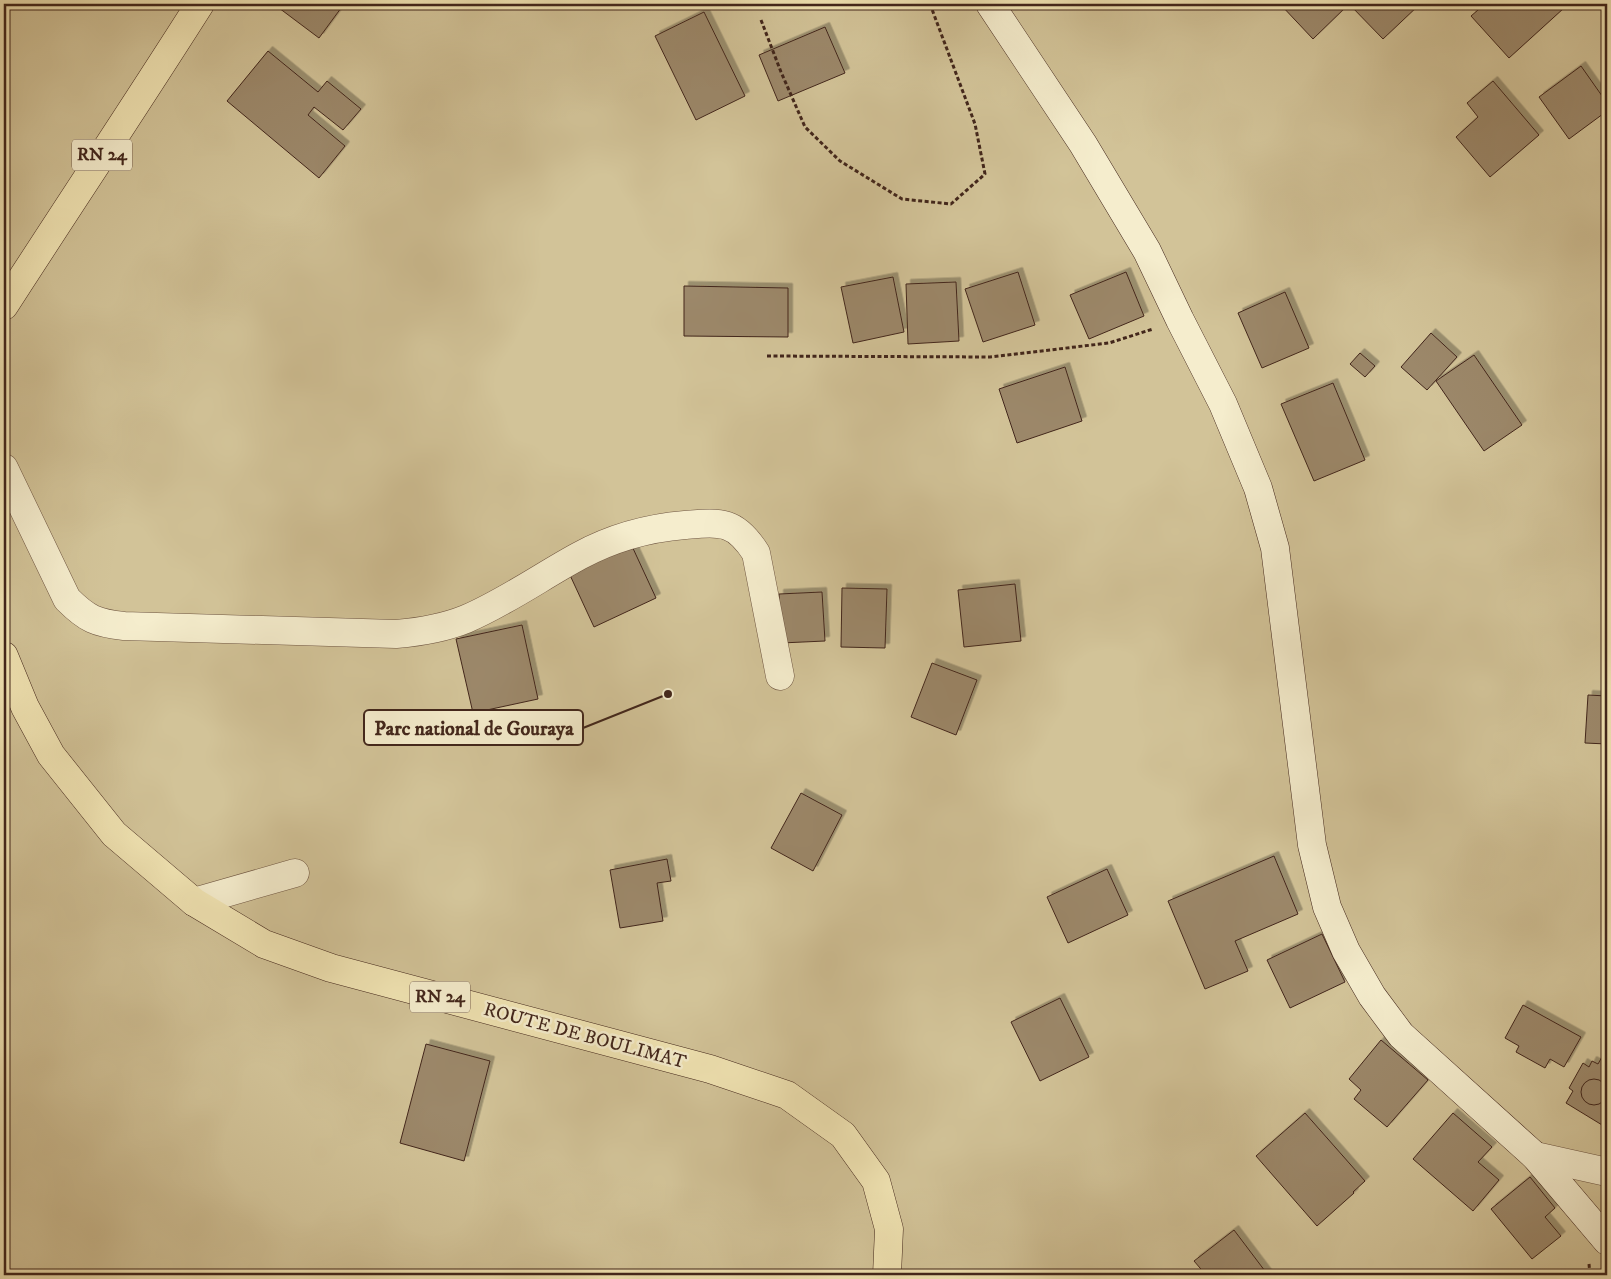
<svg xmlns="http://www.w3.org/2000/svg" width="1611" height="1279" font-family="'IM FELL DW Pica',serif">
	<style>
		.green { fill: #d2c398; stroke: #8a745a }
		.building { fill: #9c886a; stroke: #42261b; filter: url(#shadow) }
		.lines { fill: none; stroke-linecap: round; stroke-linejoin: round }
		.street-casing { stroke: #6e5541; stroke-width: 29 }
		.secondary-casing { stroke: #42261b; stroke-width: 29 }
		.primary-casing { stroke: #42261b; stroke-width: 29 }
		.path { stroke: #42261b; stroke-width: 3; stroke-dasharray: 4 2.5; stroke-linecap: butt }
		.street { stroke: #f5edcd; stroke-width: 28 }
		.secondary { stroke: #f5edcd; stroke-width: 28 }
		.primary { stroke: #f0e3b2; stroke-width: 28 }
		.labels { text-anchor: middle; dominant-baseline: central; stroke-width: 5; stroke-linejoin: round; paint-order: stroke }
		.shield { fill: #f5edcd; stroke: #786250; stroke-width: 1 }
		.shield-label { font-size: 18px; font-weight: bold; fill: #42261b }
		.street-label { font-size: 19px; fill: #42261b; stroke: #f5edcd }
		.leader { fill: none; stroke: #42261b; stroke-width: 2 }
		.callout-dot { fill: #42261b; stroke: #f5edcd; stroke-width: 2 }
		.callout { fill: #f5edcd; stroke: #42261b; stroke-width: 2 }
		.callout-label { font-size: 20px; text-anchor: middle; font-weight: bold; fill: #42261b }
	</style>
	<defs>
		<filter id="shadow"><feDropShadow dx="4.5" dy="-4.5" stdDeviation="0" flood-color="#0004"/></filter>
	</defs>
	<rect width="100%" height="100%" fill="#f0e3b2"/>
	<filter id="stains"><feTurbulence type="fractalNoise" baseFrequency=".004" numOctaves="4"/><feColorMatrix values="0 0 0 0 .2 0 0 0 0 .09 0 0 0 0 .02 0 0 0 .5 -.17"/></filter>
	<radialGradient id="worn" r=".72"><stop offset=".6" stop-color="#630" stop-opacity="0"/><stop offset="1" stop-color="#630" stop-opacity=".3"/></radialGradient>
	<!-- green -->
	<path class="green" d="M 4,4 L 1607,4 L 1607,1275 L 4,1275 Z"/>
	<!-- building -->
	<path class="building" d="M 282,4 L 344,4 L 319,38 L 279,8 Z
		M 1280,4 L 1420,4 L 1383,39 L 1349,4 L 1313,39 Z
		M 1485,4 L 1560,4 L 1564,8 L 1509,58 L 1471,16 Z
		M 704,12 L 745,96 L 696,120 L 655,36 Z
		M 825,27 L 845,73 L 778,101 L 759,55 Z
		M 268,51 L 318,92 L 327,81 L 361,109 L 343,130 L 314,107 L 308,115 L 345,146 L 319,178 L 227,101 Z
		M 1581,66 L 1607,103 L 1607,111 L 1569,139 L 1539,97 Z
		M 1493,81 L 1539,135 L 1490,177 L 1456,137 L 1478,117 L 1467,103 Z
		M 1018,272 L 1035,325 L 983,342 L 965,289 Z
		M 1126,272 L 1144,316 L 1089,339 L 1070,295 Z
		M 893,277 L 904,332 L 853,343 L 841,287 Z
		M 956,282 L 959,341 L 908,344 L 906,284 Z
		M 684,286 L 788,288 L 788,337 L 684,336 Z
		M 1285,292 L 1309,348 L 1262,368 L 1238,313 Z
		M 1431,333 L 1457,357 L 1427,390 L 1401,367 Z
		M 1360,353 L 1375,366 L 1365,377 L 1350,364 Z
		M 1474,355 L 1522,425 L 1484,451 L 1436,381 Z
		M 1065,367 L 1082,421 L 1017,443 L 999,389 Z
		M 1333,383 L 1365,460 L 1314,481 L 1281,404 Z
		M 631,544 L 656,598 L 594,627 L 569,573 Z
		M 1015,584 L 1021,641 L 964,647 L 958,590 Z
		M 842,588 L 887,589 L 885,648 L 841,647 Z
		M 822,592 L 825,641 L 781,643 L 779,594 Z
		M 522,625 L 538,699 L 473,713 L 456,639 Z
		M 932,663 L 977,680 L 956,735 L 911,717 Z
		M 1588,695 L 1607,696 L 1607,744 L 1585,743 Z
		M 801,793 L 842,815 L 813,871 L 771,848 Z
		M 1274,856 L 1298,914 L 1235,941 L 1248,971 L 1205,989 L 1168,901 Z
		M 667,859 L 671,881 L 657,883 L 663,921 L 620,928 L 610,870 Z
		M 1107,869 L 1128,915 L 1068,943 L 1047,897 Z
		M 1322,934 L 1345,982 L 1290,1008 L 1267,960 Z
		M 1060,998 L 1089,1057 L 1040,1081 L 1011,1022 Z
		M 1523,1005 L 1581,1037 L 1564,1067 L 1550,1059 L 1545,1068 L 1516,1052 L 1519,1046 L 1505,1038 Z
		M 1381,1040 L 1428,1080 L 1387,1127 L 1354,1099 L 1361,1090 L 1349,1079 Z
		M 426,1044 L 490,1061 L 464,1161 L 400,1143 Z
		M 1607,1048 L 1607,1128 L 1566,1103 L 1573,1091 L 1569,1088 L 1583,1063 L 1589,1067 L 1592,1061 L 1598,1064 Z
		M1581 1092a13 13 0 1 1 26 0a13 13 0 1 1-26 0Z
		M 1305,1113 L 1365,1181 L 1353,1192 L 1354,1193 L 1317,1226 L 1256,1156 Z
		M 1453,1113 L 1492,1147 L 1478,1162 L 1499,1180 L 1473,1211 L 1413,1159 Z
		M 1530,1177 L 1555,1208 L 1545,1217 L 1561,1236 L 1532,1259 L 1491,1209 Z
		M 1234,1230 L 1268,1275 L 1206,1275 L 1194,1261 Z"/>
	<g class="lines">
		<!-- street casing -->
		<g class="street-casing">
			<path id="street" d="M 4,468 L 67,599 C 87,619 96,623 124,626 L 396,634 C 420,632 444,628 466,619 C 506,602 542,576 579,556 C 612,538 648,528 685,525 C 721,522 735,520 756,553 L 780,676
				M 194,902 L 295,873
				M 1535,1156 L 1607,1172"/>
		</g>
		<!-- secondary casing -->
		<g class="secondary-casing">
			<path id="secondary" d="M 990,4 L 1083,144 L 1147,251 L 1180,320 L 1223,404 L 1258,488 L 1275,548 L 1312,845 L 1327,907 L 1346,951 L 1372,996 L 1401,1035 L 1535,1156 L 1607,1241"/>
		</g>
		<!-- primary casing -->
		<g class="primary-casing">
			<path id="primary" d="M 4,306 C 69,205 136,105 200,4
				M 4,656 L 25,707 L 51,755 L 114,834 L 194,902 L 264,944 L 331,968 L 710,1069 L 787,1095 L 843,1135 L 876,1181 L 889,1229 L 887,1275"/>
		</g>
		<!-- path -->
		<path class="path" d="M 761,20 L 781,72 L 805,127 L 840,161 L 902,199 L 951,204 L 985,174 L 975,124 L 930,4
			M 767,356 L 990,357 L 1109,343 L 1153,329
			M 1589,1264 L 1590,1275"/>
		<!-- street -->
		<use href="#street" class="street"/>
		<!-- secondary -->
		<use href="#secondary" class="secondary"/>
		<!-- primary -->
		<use href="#primary" class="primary"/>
	</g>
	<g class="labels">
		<!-- shield labels -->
		<g class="shield">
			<rect x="72" y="139.5" width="60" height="31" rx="4"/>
			<rect x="410" y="981.5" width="60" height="31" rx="4"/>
		</g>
		<g class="shield-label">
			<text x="102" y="155">RN 24</text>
			<text x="440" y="997">RN 24</text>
		</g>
		<!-- street labels -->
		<g class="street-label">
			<text transform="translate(585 1036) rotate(15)">ROUTE DE BOULIMAT</text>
		</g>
	</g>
	<!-- callouts -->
	<path class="leader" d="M668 694L583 728"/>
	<circle class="callout-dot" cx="668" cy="694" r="5"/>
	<rect class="callout" x="364" y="710" width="219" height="35" rx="5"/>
	<g class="callout-label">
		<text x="474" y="735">Parc national de Gouraya</text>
	</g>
	<!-- margin -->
	<rect width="1611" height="1279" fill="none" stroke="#f0e3b2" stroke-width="20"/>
	<rect x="5" y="5" width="1601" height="1269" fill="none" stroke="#42261b" stroke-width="2.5"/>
	<rect x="10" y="10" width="1591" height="1259" fill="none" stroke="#42261b"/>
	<rect width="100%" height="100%" filter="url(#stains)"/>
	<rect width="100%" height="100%" fill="url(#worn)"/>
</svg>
